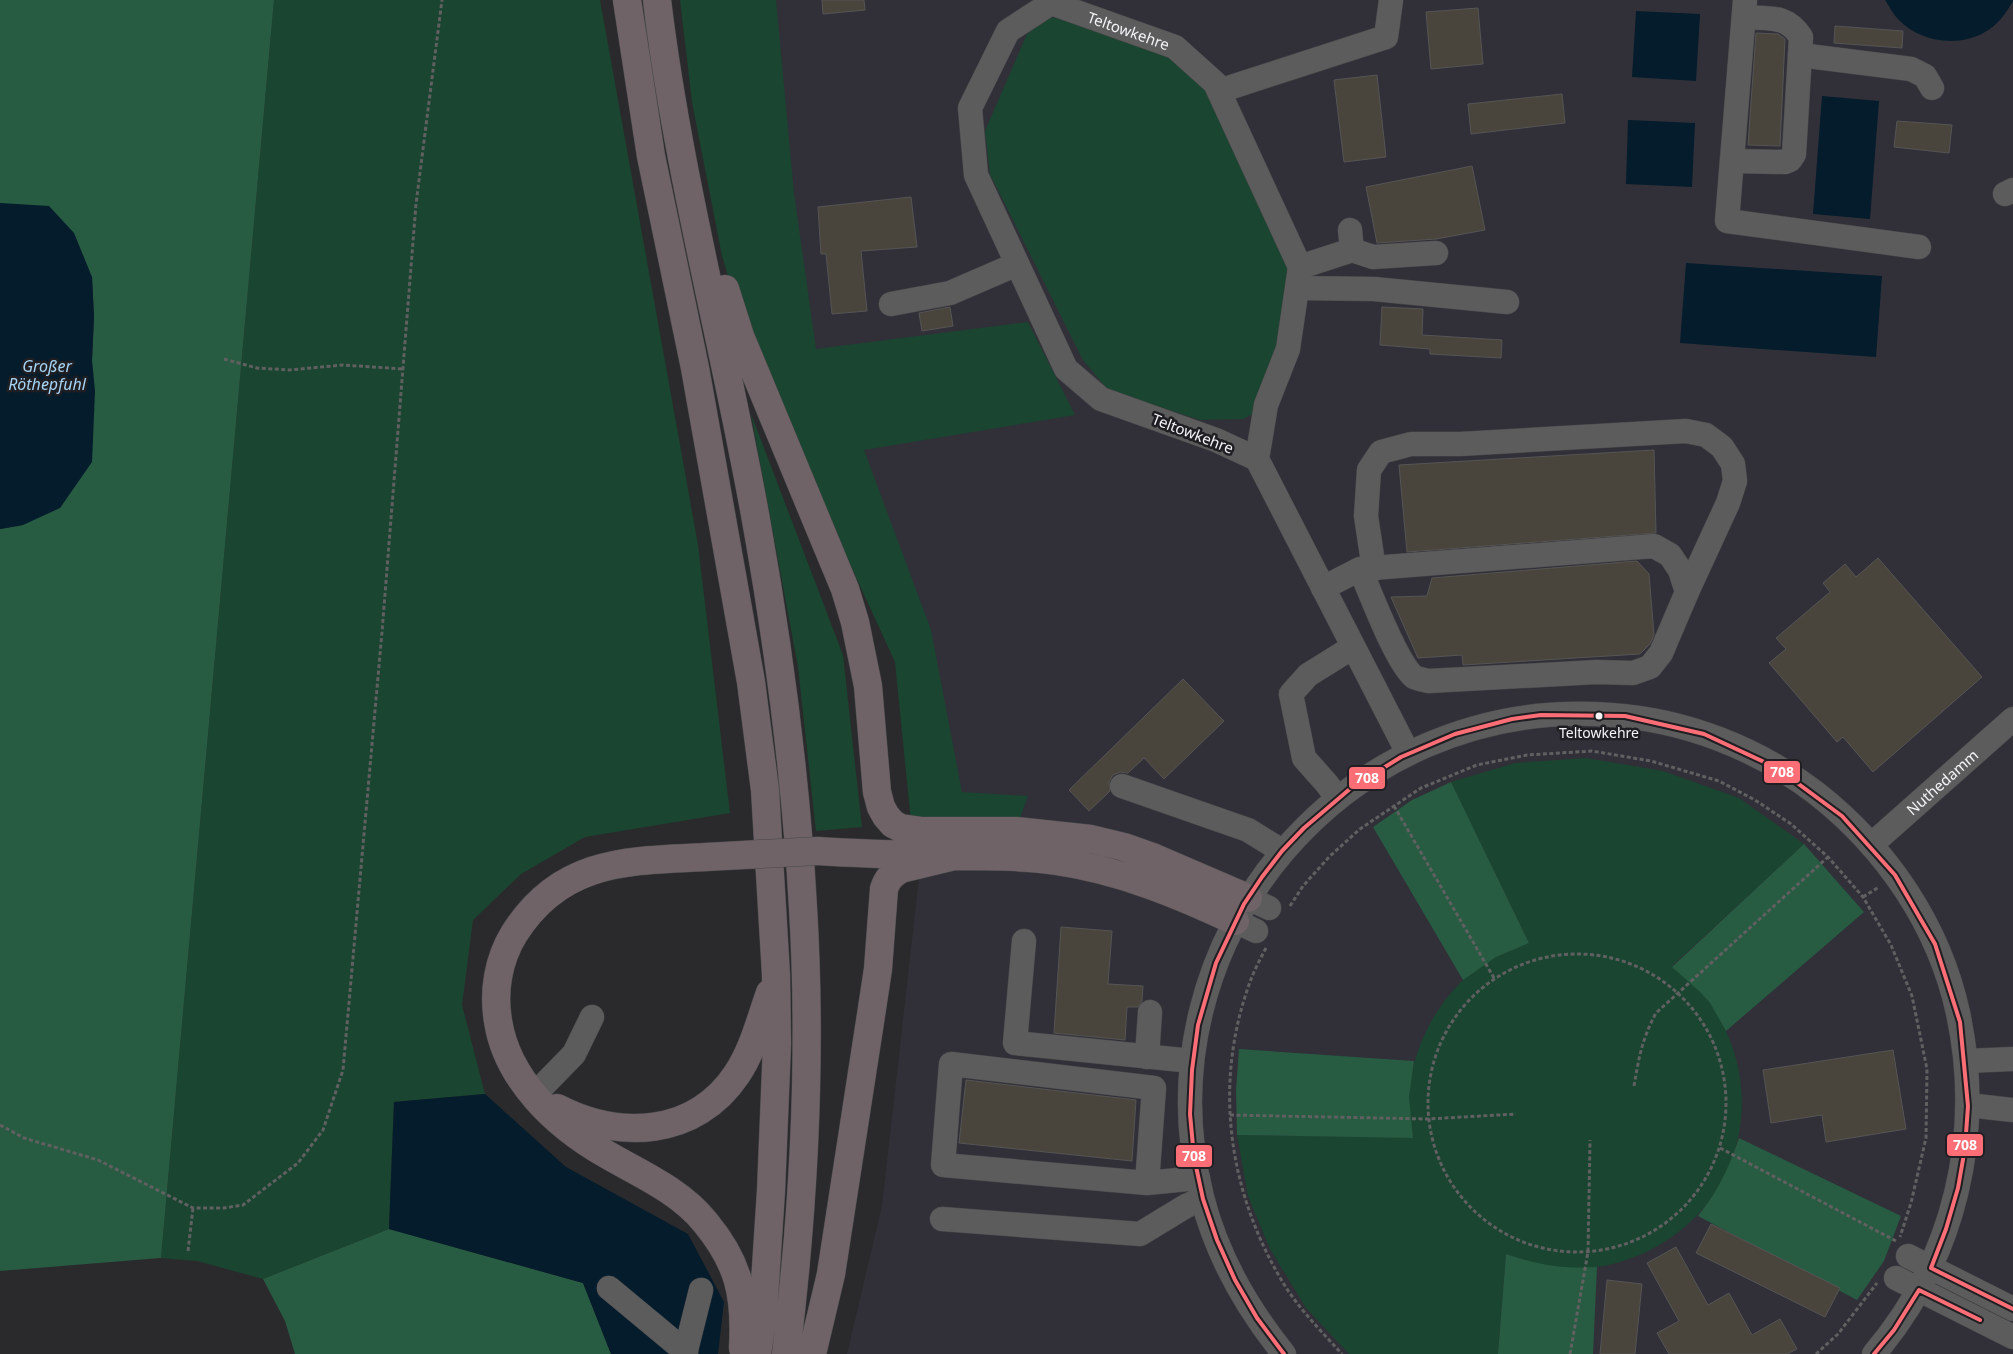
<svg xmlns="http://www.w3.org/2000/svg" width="2013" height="1354" font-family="'Noto Sans',sans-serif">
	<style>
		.built { fill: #313039 }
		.green { fill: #1a4530 }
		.forest { fill: #275b42 }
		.water { fill: #041c2c }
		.building { fill: #4a453c; stroke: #555 }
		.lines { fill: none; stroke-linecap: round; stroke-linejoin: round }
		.minor-casing { stroke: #48484a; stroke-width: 25 }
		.highway-casing { stroke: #48484a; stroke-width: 29 }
		.path { stroke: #606061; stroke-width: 3; stroke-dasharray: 4 2.5; stroke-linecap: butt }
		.minor { stroke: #5c5c5d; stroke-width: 24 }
		.highway { stroke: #6f6367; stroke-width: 28 }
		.highway-bridge-casing { stroke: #48484a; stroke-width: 29; stroke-linecap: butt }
		.highway-bridge { stroke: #6f6367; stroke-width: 28 }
		.bus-1-casing { stroke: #1f1f23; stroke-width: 8 }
		.bus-1 { stroke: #fb6e76; stroke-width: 4 }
		.bus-dot { fill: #f4f4f7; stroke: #1f1f23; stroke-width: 2 }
		.labels { text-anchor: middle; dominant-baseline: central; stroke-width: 5; stroke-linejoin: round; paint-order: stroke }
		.bus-label { font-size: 14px; fill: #f4f4f7; stroke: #1f1f23 }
		.street-label { font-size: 15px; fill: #f4f4f7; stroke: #1f1f23 }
		.water-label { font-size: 16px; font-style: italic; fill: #a6d4f4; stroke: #1f1f23 }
		.line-badge { stroke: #1f1f23; stroke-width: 2 }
		.badge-label { font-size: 14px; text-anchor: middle; font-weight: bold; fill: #fff }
	</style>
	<rect width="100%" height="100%" fill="#2a2a2c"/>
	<!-- built -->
	<path class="built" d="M 707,0 L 2013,0 L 2013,1354 L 847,1354 L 882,1206 L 923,843 L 908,666 Z"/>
	<!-- green -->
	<path class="green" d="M 274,0 L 600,0 L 698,545 L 730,813 L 585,837 L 521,874 L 473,920 L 462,1005 L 485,1094 L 394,1102 L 389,1229 L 263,1279 L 197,1261 L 161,1258 Z
		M 680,0 L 776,0 L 794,193 L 816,349 L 1028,322 L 1075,415 L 864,450 L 931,630 L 962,792 L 1028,796 L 1020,818 L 911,822 L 895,662 L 771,392 L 743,324 L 722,256 L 692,102 Z
		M 1049,17 L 1070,21 L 1175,60 L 1201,81 L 1288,267 L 1285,308 L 1267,385 L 1255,413 L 1243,419 L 1200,420 L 1108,390 L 1083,360 L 990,174 L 985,131 L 1027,34 Z
		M 751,414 L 843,655 L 862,827 L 816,831 L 798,667 Z
		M 1586,758 L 1663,771 L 1739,798 L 1804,844 L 1672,966 C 1685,978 1700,989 1710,1003 C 1769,1088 1744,1201 1652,1249 C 1627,1262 1597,1270 1568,1269 C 1547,1268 1527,1261 1506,1254 L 1498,1354 L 1349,1354 L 1306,1308 L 1270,1249 L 1248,1196 L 1237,1135 L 1413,1137 C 1411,1124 1408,1109 1409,1095 C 1413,1039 1446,982 1497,956 C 1507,951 1518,947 1529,943 L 1451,782 L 1515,763 Z"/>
	<!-- forest -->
	<path class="forest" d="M 0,0 L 274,0 L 161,1258 L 0,1271 L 0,529 L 23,525 L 92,360 L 94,317 L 92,277 L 17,206 L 0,203 Z
		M 1451,782 L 1529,943 L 1496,957 L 1463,980 L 1373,827 L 1412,800 Z
		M 1804,844 L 1864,912 L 1726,1031 L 1710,1003 L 1700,992 L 1672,967 Z
		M 1239,1049 L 1414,1061 L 1409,1097 L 1413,1138 L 1237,1135 L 1236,1090 Z
		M 1739,1138 L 1901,1216 L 1884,1261 L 1857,1300 L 1698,1216 C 1719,1189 1728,1170 1739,1138 Z
		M 389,1229 L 583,1283 L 611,1354 L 295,1354 L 285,1321 L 263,1279 Z
		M 1506,1254 C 1540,1265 1561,1269 1597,1267 L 1593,1354 L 1498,1354 Z"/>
	<!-- water -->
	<path class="water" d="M 1885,0 L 2013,0 L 2013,1 C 2006,13 1998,25 1985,32 C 1958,48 1919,42 1898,19 C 1893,14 1889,6 1885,0 Z
		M 1636,11 L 1700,14 L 1696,81 L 1632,77 Z
		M 1822,96 L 1879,101 L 1870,219 L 1813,214 Z
		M 1628,120 L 1695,123 L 1692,187 L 1626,184 Z
		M 0,203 L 49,206 L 74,233 L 92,277 L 94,317 L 92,360 L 95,391 L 92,462 L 60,508 L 23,525 L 0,529 Z
		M 1686,263 L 1882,276 L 1876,357 L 1680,343 Z
		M 485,1094 L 566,1167 L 688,1234 L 724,1302 L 718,1354 L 611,1354 L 583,1283 L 389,1229 L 394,1102 Z"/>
	<!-- building -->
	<path class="building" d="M 822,0 L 864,0 L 865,10 L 823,14 Z
		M 1478,8 L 1483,64 L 1431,69 L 1426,12 Z
		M 1835,26 L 1903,31 L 1902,48 L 1834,43 Z
		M 1756,33 L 1778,34 L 1785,39 L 1780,146 L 1748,145 Z
		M 1377,75 L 1386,157 L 1344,162 L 1334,80 Z
		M 1562,94 L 1565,123 L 1471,134 L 1468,104 Z
		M 1897,121 L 1952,125 L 1949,153 L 1894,147 Z
		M 1472,166 L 1485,230 L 1436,239 L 1377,243 L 1366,187 Z
		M 911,197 L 917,247 L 861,251 L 867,311 L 832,314 L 826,254 L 821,254 L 818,207 Z
		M 950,307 L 953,326 L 922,331 L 919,313 Z
		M 1382,307 L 1423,309 L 1422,335 L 1502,340 L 1501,358 L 1430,354 L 1430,349 L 1380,345 Z
		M 1654,450 L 1656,533 L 1407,552 L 1399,465 Z
		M 1878,558 L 1982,677 L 1873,772 L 1843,737 L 1837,742 L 1769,663 L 1786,649 L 1776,638 L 1830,592 L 1823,583 L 1845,564 L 1856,577 Z
		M 1637,561 L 1649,574 L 1654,635 L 1650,644 L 1640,654 L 1463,665 L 1462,655 L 1418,658 L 1391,597 L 1427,596 L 1432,578 Z
		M 1183,679 L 1224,721 L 1164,779 L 1144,758 L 1128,773 L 1120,772 L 1113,775 L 1109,782 L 1110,791 L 1089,811 L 1069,790 Z
		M 1061,927 L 1112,931 L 1108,984 L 1143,986 L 1142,1001 L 1138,1007 L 1127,1007 L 1125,1040 L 1054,1033 Z
		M 1893,1050 L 1906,1129 L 1826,1142 L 1822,1115 L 1771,1123 L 1763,1070 Z
		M 966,1080 L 1136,1100 L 1132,1161 L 959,1143 Z
		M 1711,1224 L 1840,1288 L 1825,1317 L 1696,1253 Z
		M 1676,1247 L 1708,1305 L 1729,1293 L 1752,1335 L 1780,1319 L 1797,1349 L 1787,1354 L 1669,1354 L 1657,1333 L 1679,1321 L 1647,1263 Z
		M 1607,1280 L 1642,1284 L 1635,1354 L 1600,1354 Z"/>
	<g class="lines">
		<!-- minor casing -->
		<g class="minor-casing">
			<g id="minor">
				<path d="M 1745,0 L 1727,221 L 1919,247"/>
				<path d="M 1800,55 L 1911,69 L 1925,76 L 1932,88"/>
				<path d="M 1219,91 L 1386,37 L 1391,0"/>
				<path d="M 1732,161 L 1785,162 L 1790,160 L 1794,154 L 1801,37 C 1786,14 1769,19 1744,17"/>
				<path d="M 2005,194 L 2013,190"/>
				<path d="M 1352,250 L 1373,257 L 1436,253"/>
				<path d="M 1300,267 L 1352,250 L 1350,230"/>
				<path d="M 1298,288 L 1374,289 L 1507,302"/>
				<path d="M 891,304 L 950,293 L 1017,264"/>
				<path id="s1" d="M 1257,459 L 1216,440 L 1101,399 L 1066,369 L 976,175 L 970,108 L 1008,31 L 1051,3 L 1175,47 L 1215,83 L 1300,267 L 1288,349 L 1266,405 L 1257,459 L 1408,753"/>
				<path d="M 1374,569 L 1366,516 L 1369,470 L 1381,452 L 1411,444 L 1460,444 L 1686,431 L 1706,435 L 1722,447 L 1733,464 L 1735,481 L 1728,503 L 1687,592"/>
				<path d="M 1323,588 L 1360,569 L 1654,546 L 1670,555 L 1680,570 L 1687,592 L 1661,653 L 1650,667 L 1633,673 L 1597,672 L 1429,681 C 1425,680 1418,679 1414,677 C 1396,662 1371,594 1360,569"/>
				<path d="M 1122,786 L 1248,830 L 1282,851"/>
				<path d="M 1337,798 L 1327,784 L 1304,758 L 1291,694 L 1308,675 L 1353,647"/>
				<path id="s2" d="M 1871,845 L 2013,719"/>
				<path d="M 1248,898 L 1269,908"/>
				<path d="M 1235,921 L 1256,931"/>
				<path d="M 1024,941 L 1015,1043 L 1192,1061"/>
				<path d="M 1147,1057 L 1150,1012"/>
				<path d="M 1966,1061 L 2013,1059"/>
				<path d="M 534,1095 L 574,1054 L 592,1017"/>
				<path d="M 1968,1105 L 2013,1110"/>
				<path d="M 1147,1183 L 1154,1088 L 951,1064 L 943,1165 L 1147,1183 L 1198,1178"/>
				<path d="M 942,1219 L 1140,1234 L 1186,1206 L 1202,1199"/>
				<path d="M 1908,1256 L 2013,1309"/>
				<path d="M 1896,1278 L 2013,1337"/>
				<path d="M 609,1288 L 686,1352"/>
				<path d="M 685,1354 L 701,1290"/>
				<path d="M 1284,1354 C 1246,1307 1217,1256 1202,1197 C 1137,940 1347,694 1611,715 C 1685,720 1757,748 1816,793 C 1886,848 1939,925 1958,1013 C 1984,1134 1955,1259 1874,1354"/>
			</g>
		</g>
		<!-- highway casing -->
		<g class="highway-casing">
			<path id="highway" d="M 627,0 L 651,156 L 695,368 L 751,682 L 765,790 L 776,975 L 777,1044 L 771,1191 L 763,1313 L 757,1354
				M 657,0 C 678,175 725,346 756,520 C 779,648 796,778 803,908 C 812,1057 804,1207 786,1354
				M 725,289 L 740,336 L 845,589 L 855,622 L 868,686 L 877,792 L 881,807 L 886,816 L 893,824 L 901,828 L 922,831 L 1016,831 L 1091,839 L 1124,847 L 1155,858 L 1248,898
				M 818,851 C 862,854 906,855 950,856 C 985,857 1022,855 1056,861 C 1119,870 1178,894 1235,921
				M 706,857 C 628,861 561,859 514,934 C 498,960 493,992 498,1021 C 507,1080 557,1126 606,1154 C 640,1174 679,1190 705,1222 C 739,1263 746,1295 743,1348
				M 557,1108 C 619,1140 695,1137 737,1074 C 753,1050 760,1021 770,993
				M 812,1354 L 831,1274 L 871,1015 L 878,969 L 884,889 C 887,879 892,874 901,869 L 955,856"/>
		</g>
		<!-- path -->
		<path class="path" d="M 224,359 L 257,368 L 289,370 L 343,365 L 403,369
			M 1394,806 L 1494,978
			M 1863,897 L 1879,887
			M 1290,906 L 1303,886 L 1330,856 L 1360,829 L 1421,788 L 1477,765 L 1527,755 L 1592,751 L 1651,761 L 1719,781 L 1755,800 L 1791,824 L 1828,857 L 1863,897 L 1891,945 L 1912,996 L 1927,1069 L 1926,1138 L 1911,1203 L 1900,1237
			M 1266,948 C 1260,959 1254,971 1250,982 C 1213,1083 1228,1190 1282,1281 C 1298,1308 1321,1331 1342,1354
			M1428 1103a149 149 0 1 1 298 0a149 149 0 1 1-298 0Z
			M 1634,1086 C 1639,1057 1642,1039 1656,1013 L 1828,857
			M 1230,1115 L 1428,1119 L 1516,1114
			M 0,1125 L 24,1138 L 98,1160 L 193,1208 L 224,1208 L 243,1205 L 298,1163 L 323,1130 L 343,1070 L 382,632 L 416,204 L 442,0
			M 1720,1148 L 1896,1241
			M 188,1251 L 193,1208
			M 1570,1354 L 1588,1252 L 1590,1140
			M 1816,1354 L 1838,1334 L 1877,1283"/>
		<!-- minor -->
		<use href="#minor" class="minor"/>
		<!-- highway -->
		<use href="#highway" class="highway"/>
		<!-- highway-bridge casing -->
		<g class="highway-bridge-casing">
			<path id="highway-bridge" d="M 706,857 L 818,851"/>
		</g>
		<!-- highway-bridge -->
		<use href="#highway-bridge" class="highway-bridge"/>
		<!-- bus-1 casing -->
		<g class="bus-1-casing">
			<path id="bus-1" d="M 1284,1354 L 1257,1318 L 1235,1280 L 1217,1240 L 1203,1199 L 1194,1157 L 1190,1114 L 1192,1070 L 1198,1025 L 1216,963 L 1244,904 L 1262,877 L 1282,851 L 1304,828 L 1351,788 L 1401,757 L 1455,734 L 1512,719 L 1541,715 L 1625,716 L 1704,734 L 1777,768 L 1842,816 L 1895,875 L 1935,944 L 1960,1022 L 1968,1106 L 1965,1148 L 1958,1188 L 1946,1229 L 1931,1268 L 2013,1309
				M 1874,1354 L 1894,1330 L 1919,1290 L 1980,1320"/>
		</g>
		<!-- bus-1 -->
		<use href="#bus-1" class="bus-1"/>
	</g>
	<!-- markers -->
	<circle class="bus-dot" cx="1599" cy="716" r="4.5"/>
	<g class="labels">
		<!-- bus labels -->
		<g class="bus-label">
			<text x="1599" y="732">Teltowkehre</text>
		</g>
		<!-- street labels -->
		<g class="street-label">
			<text stroke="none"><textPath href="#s1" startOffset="714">Teltowkehre</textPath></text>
			<text transform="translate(1193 433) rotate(21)">Teltowkehre</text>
			<text stroke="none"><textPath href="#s2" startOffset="95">Nuthedamm</textPath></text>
		</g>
		<!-- water labels -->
		<g class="water-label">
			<text x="47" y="366">Großer<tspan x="47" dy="18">Röthepfuhl</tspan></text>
		</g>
	</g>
	<g class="line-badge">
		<rect x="1763" y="760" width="38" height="24" rx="5" fill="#fb6e76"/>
		<rect x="1348" y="766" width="38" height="24" rx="5" fill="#fb6e76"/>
		<rect x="1946" y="1133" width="38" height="24" rx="5" fill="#fb6e76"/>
		<rect x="1175" y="1144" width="38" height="24" rx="5" fill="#fb6e76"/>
	</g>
	<g class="badge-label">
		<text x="1782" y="777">708</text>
		<text x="1367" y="783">708</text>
		<text x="1965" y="1150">708</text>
		<text x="1194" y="1161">708</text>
	</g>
</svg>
